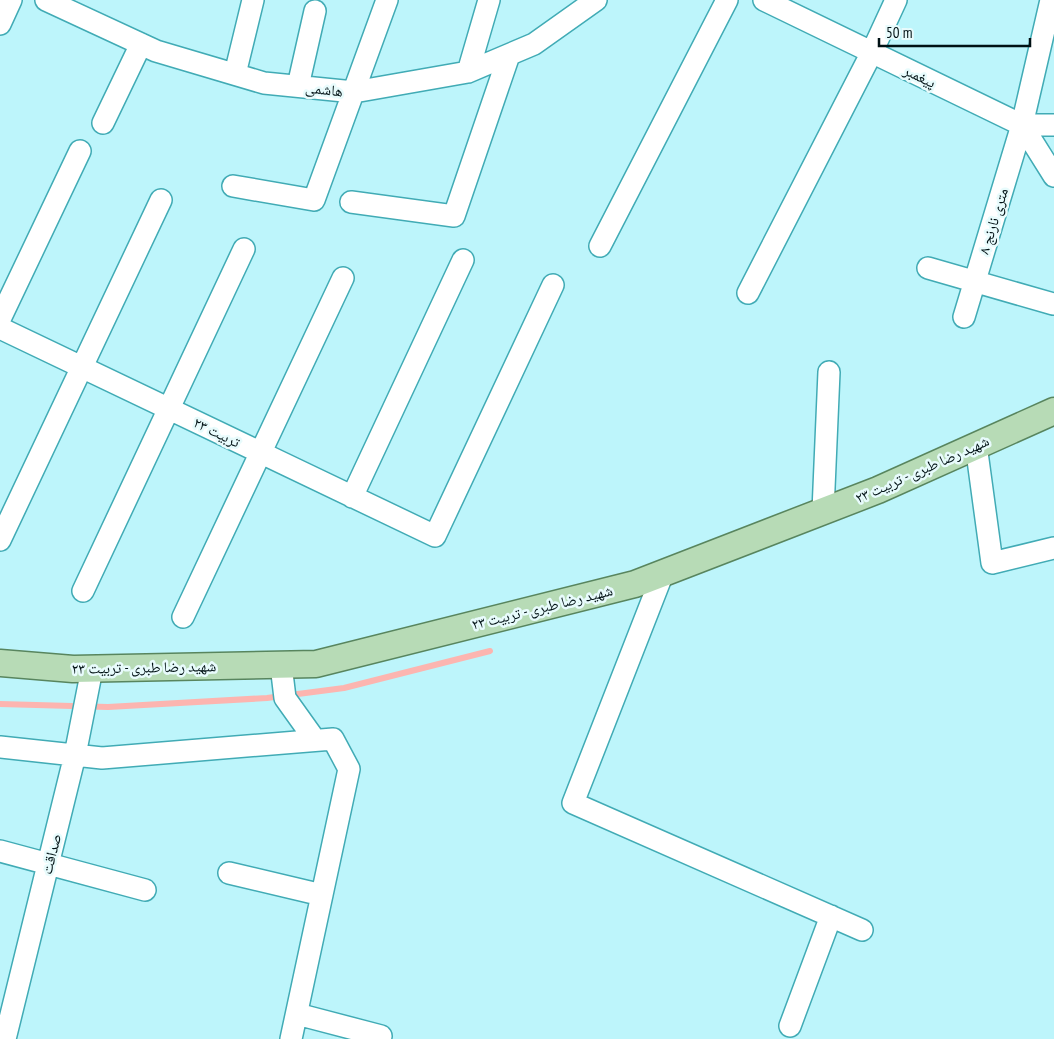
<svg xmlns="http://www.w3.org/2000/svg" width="1054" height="1039" font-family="'PT Sans Narrow','Noto Naskh Arabic',sans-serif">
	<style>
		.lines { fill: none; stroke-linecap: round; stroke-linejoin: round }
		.stream { stroke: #fcb5b0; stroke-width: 6 }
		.minor-casing { stroke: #41abb5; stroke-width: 24 }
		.major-casing { stroke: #58855e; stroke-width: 29 }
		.minor { stroke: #fff; stroke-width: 21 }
		.major { stroke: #b7dbb6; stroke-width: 26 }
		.labels { text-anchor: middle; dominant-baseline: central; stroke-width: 5; stroke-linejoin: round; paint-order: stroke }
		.street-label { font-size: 15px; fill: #001114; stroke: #e8fbfc }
	</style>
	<rect width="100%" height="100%" fill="#bdf5fb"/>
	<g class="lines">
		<!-- stream -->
		<path class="stream" d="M 0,704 L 108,707 L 267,698 L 344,688 L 490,651"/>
		<!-- minor casing -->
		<g class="minor-casing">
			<path id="minor" d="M 46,0 L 156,51 L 264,83 L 354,92 L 468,72 L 534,44 L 596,0
				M 764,0 L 1022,125 L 1054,176
				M 0,24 L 11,0
				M 468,72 L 489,0
				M 235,74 L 253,0
				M 298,86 L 315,11
				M 103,123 L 141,44
				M 1022,125 L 1054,125
				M 233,186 L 314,200 L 387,0
				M 351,202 L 454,216 L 509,55
				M 600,246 L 727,0
				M 928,268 L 1053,304
				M 748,293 L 872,52 L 896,0
				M 964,317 L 1022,125 L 1051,0
				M 0,319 L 80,151
				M 0,328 L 435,536 L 553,285
				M 976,445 L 992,563 L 1054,548
				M 352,497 L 463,260
				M 823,511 L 829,372
				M 0,540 L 161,200
				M 663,573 L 573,803 L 862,930
				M 83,591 L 244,249
				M 183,617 L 343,278
				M 281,665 L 285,698 L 315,740
				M 0,747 L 102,758 L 333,739 L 349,769 L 291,1039
				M 0,851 L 145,890
				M 229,873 L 322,895
				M 297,1014 L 381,1036
				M 790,1026 L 831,916
				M 5,1039 L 75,755 L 92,669"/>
		</g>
		<!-- major casing -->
		<g class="major-casing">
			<path id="major" d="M 0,663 L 73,669 L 316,664 L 635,584 L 878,490 L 1054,411"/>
		</g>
		<!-- minor -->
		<use href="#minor" class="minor"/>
		<!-- major -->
		<use href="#major" class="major"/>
	</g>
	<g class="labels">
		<!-- street labels -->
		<g class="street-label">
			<text transform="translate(920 76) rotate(26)">پیغمبر</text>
			<text transform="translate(324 89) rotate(6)">هاشمی</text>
			<text transform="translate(993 221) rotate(-73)">۸ متری نارنج</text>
			<text transform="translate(217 432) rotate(26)">تربیت ۲۳</text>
			<text transform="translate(922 469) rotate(-24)">شهید رضا طبری - تربیت ۲۳</text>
			<text transform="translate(542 607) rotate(-14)">شهید رضا طبری - تربیت ۲۳</text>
			<text transform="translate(144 667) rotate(-1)">شهید رضا طبری - تربیت ۲۳</text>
			<text transform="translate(51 854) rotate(-76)">صداقت</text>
		</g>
	</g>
	<!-- scale -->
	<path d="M879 38v8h151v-8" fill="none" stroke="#001114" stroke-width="2.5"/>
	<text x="886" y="38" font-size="15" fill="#001114" stroke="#e8fbfc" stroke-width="4" paint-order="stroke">50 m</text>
</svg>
